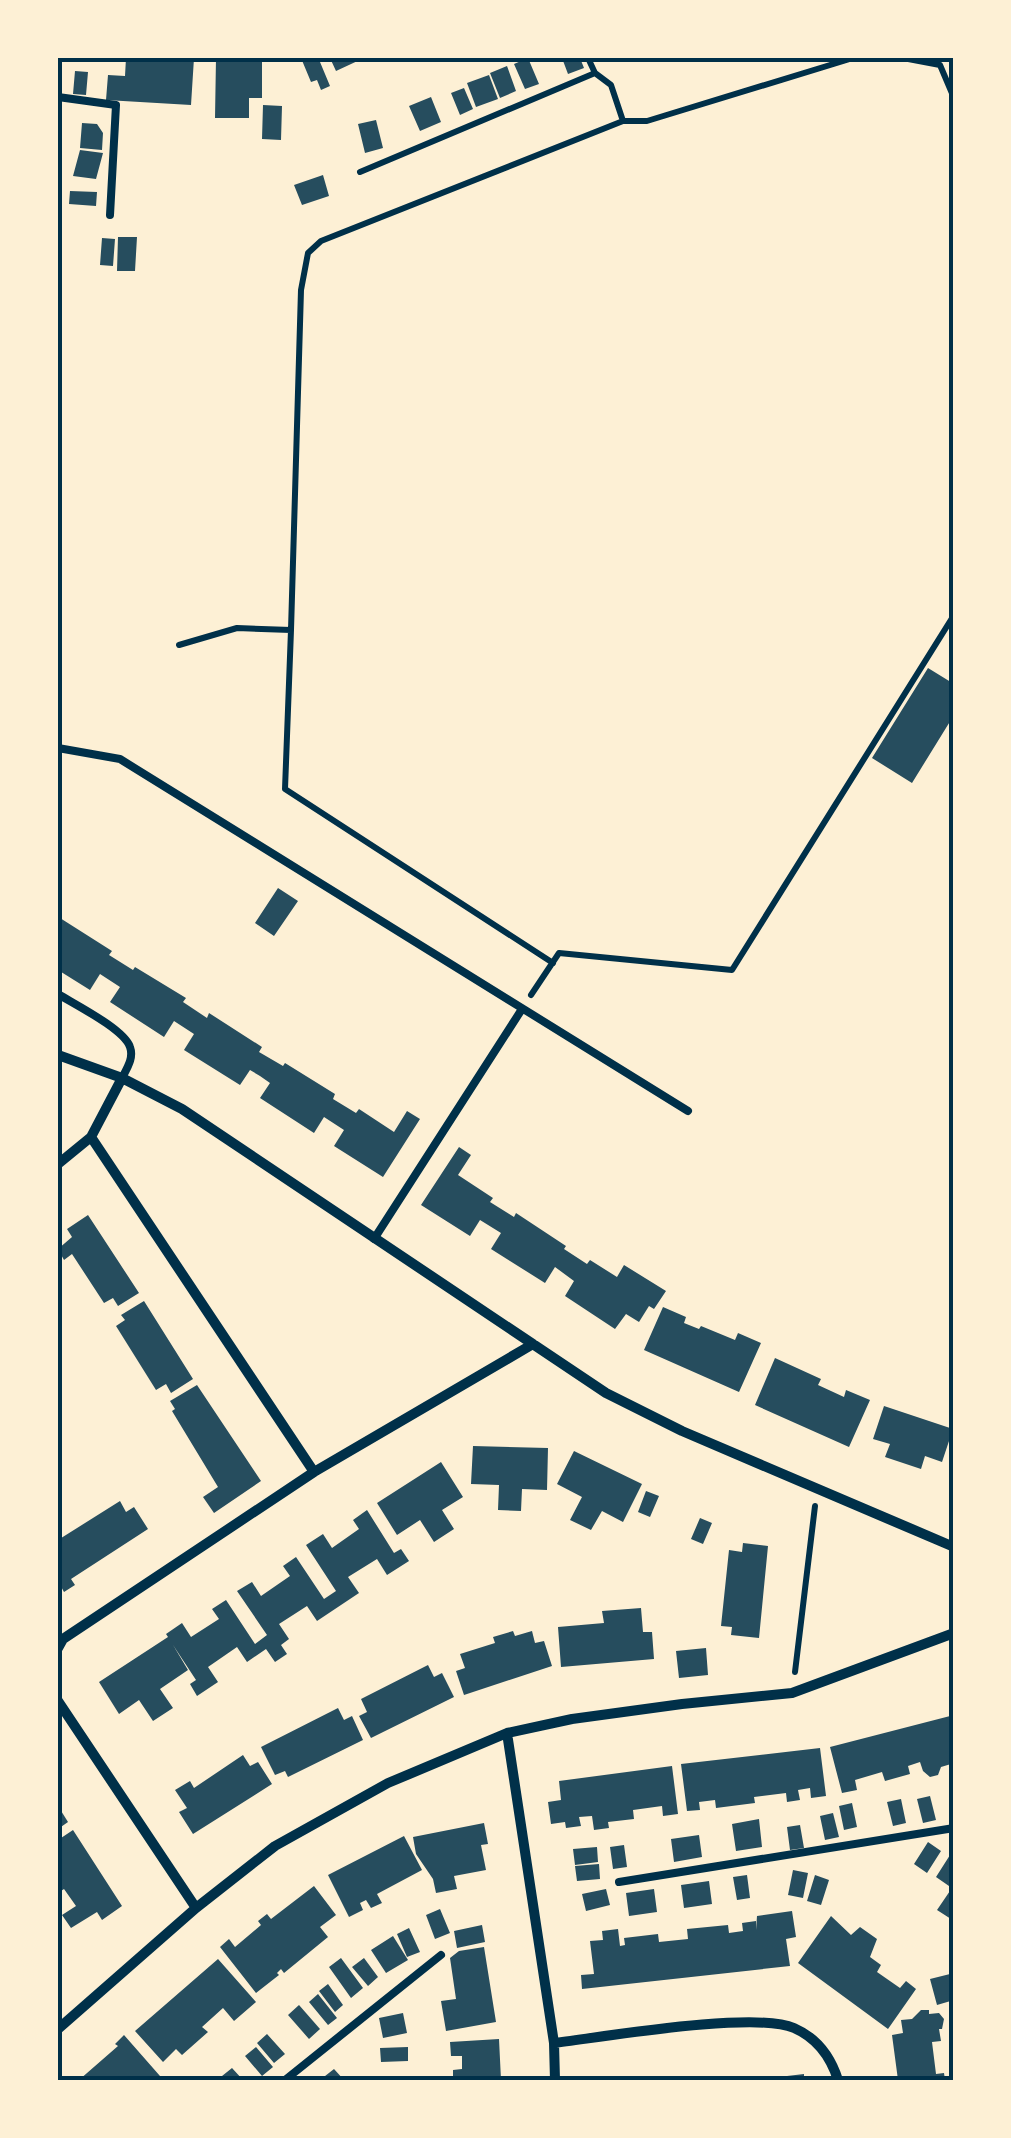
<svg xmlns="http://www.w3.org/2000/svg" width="1011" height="2138" font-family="Karla,sans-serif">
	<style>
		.building { fill: #264d5e }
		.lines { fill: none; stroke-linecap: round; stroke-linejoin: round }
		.path { stroke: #003049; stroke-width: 6 }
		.service { stroke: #003049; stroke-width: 8 }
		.minor { stroke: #003049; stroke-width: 10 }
		.neatline { fill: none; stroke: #003049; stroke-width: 4 }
	</style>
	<rect width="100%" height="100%" fill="#fdf0d5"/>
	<!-- building -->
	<path class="building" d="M 126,58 L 194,58 L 191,105 L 106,100 L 108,75 L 125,76 Z
		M 216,58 L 262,58 L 262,98 L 249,98 L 249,118 L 215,118 Z
		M 301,58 L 364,58 L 336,71 L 330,58 L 320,62 L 330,86 L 321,90 L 317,80 L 311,82 Z
		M 528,58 L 539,84 L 525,89 L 514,64 Z
		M 562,58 L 580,58 L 584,68 L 568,74 Z
		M 507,66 L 516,91 L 500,98 L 490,73 Z
		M 75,71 L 88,72 L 86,95 L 73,94 Z
		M 489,75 L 498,99 L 476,107 L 467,83 Z
		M 464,88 L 473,109 L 460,115 L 451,93 Z
		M 431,97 L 441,122 L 420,131 L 409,106 Z
		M 263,105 L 282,106 L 281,140 L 262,139 Z
		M 376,120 L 383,148 L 365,153 L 358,124 Z
		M 82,123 L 97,124 L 103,133 L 102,150 L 80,148 Z
		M 80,150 L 103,153 L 96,179 L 73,176 Z
		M 323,175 L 329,196 L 302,205 L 294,185 Z
		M 70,191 L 97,192 L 96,206 L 69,204 Z
		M 118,237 L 137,237 L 135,271 L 117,271 Z
		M 102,238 L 115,239 L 113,266 L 100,265 Z
		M 928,668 L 954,684 L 954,715 L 912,783 L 872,758 Z
		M 278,888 L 298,901 L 274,936 L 255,923 Z
		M 60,918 L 112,951 L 109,955 L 133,970 L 135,967 L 186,998 L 183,1002 L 207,1018 L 209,1013 L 262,1047 L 259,1052 L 283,1066 L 285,1063 L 335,1094 L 333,1099 L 356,1113 L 359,1109 L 394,1132 L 407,1111 L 420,1119 L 383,1177 L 334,1146 L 344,1130 L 324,1117 L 314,1133 L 260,1098 L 270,1083 L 260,1076 L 250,1070 L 240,1085 L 184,1050 L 194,1034 L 174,1021 L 164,1037 L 110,1002 L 120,987 L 100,974 L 90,990 L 58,970 Z
		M 459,1147 L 471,1155 L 458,1175 L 493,1198 L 490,1202 L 514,1217 L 516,1213 L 566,1246 L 564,1249 L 587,1264 L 590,1260 L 617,1277 L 624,1265 L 666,1291 L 654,1309 L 649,1306 L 639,1322 L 626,1314 L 615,1329 L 565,1296 L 574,1281 L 555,1267 L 545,1283 L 491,1249 L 501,1233 L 480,1220 L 470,1236 L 421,1205 Z
		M 88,1215 L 139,1293 L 118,1306 L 113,1298 L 104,1303 L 72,1254 L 64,1260 L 58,1249 L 72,1237 L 67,1229 Z
		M 144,1301 L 193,1379 L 171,1393 L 166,1384 L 156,1390 L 116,1326 L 125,1320 L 121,1315 Z
		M 663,1307 L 686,1317 L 684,1323 L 699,1329 L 701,1326 L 735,1340 L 738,1333 L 761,1343 L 739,1392 L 644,1350 Z
		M 775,1358 L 821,1379 L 818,1385 L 844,1397 L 846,1390 L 870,1400 L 849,1447 L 755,1405 Z
		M 197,1385 L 261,1481 L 214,1513 L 203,1497 L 218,1487 L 172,1411 L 175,1409 L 170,1401 Z
		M 884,1406 L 953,1429 L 942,1462 L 925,1456 L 921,1469 L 885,1457 L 890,1444 L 873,1439 Z
		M 473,1446 L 548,1448 L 547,1490 L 522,1489 L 521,1511 L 498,1510 L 499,1485 L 471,1484 Z
		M 574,1451 L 642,1484 L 623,1522 L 602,1511 L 591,1530 L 570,1520 L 582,1497 L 557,1484 Z
		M 441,1462 L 463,1497 L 442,1510 L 454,1529 L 434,1542 L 420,1520 L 397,1535 L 377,1503 Z
		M 646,1491 L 659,1496 L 650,1517 L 638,1512 Z
		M 120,1501 L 126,1512 L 134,1507 L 148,1529 L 71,1579 L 75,1585 L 64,1592 L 58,1581 L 58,1540 Z
		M 367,1510 L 394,1553 L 401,1549 L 409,1561 L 387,1575 L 377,1559 L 348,1577 L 359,1593 L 317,1621 L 307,1606 L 279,1624 L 289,1639 L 281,1645 L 287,1654 L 275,1662 L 266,1649 L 247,1662 L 237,1647 L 208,1667 L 218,1682 L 197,1696 L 190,1684 L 196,1680 L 173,1645 L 188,1670 L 160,1689 L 173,1708 L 153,1721 L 139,1700 L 119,1714 L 99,1682 L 168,1637 L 166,1634 L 182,1623 L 191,1637 L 219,1619 L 212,1609 L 226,1600 L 255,1644 L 267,1635 L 237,1591 L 252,1582 L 261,1596 L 290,1576 L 283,1566 L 296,1557 L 324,1599 L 336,1591 L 306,1545 L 323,1534 L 332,1548 L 359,1529 L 353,1520 Z
		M 700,1518 L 712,1523 L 703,1544 L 691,1539 Z
		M 743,1543 L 768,1546 L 759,1638 L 731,1635 L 732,1627 L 721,1626 L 729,1550 L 742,1552 Z
		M 641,1608 L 643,1632 L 652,1632 L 654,1659 L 561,1667 L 558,1627 L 604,1623 L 602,1611 Z
		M 513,1631 L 515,1636 L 532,1631 L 535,1643 L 544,1641 L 552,1666 L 464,1695 L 456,1671 L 465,1668 L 460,1654 L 495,1643 L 493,1637 Z
		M 706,1648 L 708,1675 L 679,1678 L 676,1651 Z
		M 428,1665 L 434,1677 L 442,1673 L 454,1697 L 371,1738 L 359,1716 L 367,1712 L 361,1699 Z
		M 338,1708 L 344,1720 L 352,1716 L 363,1740 L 288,1777 L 285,1771 L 275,1775 L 261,1747 Z
		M 954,1715 L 951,1764 L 941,1767 L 938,1775 L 930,1777 L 923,1771 L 920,1762 L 908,1766 L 910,1774 L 885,1781 L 882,1772 L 855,1780 L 857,1790 L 842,1793 L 830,1747 Z
		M 820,1748 L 826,1796 L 811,1798 L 810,1788 L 798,1790 L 800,1800 L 787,1802 L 786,1793 L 754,1797 L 755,1803 L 716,1808 L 715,1800 L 699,1802 L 700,1810 L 687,1811 L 681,1764 Z
		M 243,1755 L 250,1766 L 258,1762 L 272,1784 L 193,1834 L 179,1812 L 187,1808 L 175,1790 L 190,1781 L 194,1788 Z
		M 672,1766 L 678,1814 L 663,1816 L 662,1806 L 633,1810 L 634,1819 L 608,1822 L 609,1828 L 594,1830 L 592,1816 L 579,1817 L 581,1826 L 566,1828 L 565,1822 L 551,1824 L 548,1802 L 561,1800 L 559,1781 Z
		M 930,1796 L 936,1820 L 923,1823 L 917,1799 Z
		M 901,1799 L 906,1823 L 893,1826 L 887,1802 Z
		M 852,1803 L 857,1827 L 844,1830 L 839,1806 Z
		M 58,1806 L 68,1822 L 58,1829 Z
		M 833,1813 L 839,1837 L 825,1840 L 820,1816 Z
		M 759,1819 L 762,1847 L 736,1851 L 732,1824 Z
		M 484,1823 L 488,1844 L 481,1845 L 486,1870 L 454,1876 L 457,1889 L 436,1893 L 433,1879 L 416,1854 L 413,1837 Z
		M 800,1825 L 804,1848 L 790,1850 L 787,1827 Z
		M 73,1830 L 122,1906 L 102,1920 L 97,1912 L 71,1928 L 62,1915 L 76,1906 L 64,1889 L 58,1893 L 58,1840 Z
		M 699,1835 L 702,1857 L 674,1862 L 671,1839 Z
		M 404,1836 L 422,1870 L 377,1894 L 382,1903 L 371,1908 L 366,1900 L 360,1903 L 363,1910 L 349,1917 L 328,1875 Z
		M 928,1842 L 941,1851 L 927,1873 L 914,1864 Z
		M 624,1845 L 627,1867 L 613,1869 L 610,1847 Z
		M 597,1847 L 598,1862 L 575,1865 L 573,1849 Z
		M 950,1855 L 954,1857 L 954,1879 L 949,1886 L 936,1877 Z
		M 599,1864 L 600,1879 L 577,1881 L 575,1866 Z
		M 793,1870 L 808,1873 L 803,1898 L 788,1895 Z
		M 747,1875 L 750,1898 L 737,1900 L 733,1877 Z
		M 815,1875 L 829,1880 L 821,1905 L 807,1901 Z
		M 709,1881 L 712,1904 L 684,1908 L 681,1885 Z
		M 954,1885 L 954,1915 L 951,1919 L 937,1910 Z
		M 314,1886 L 336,1915 L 320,1927 L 328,1937 L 284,1973 L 281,1969 L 277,1973 L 279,1975 L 256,1993 L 220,1947 L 229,1939 L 235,1947 L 261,1925 L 258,1921 L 267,1914 L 271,1919 Z
		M 606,1889 L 610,1905 L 586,1911 L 582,1894 Z
		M 654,1889 L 657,1912 L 629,1916 L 626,1893 Z
		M 440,1909 L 450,1933 L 435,1939 L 426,1915 Z
		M 792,1911 L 796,1937 L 786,1939 L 790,1966 L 582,1989 L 581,1975 L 594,1974 L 590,1941 L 603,1940 L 602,1931 L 618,1929 L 620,1946 L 625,1945 L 624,1938 L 658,1934 L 659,1942 L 688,1939 L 687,1929 L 728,1925 L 729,1933 L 743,1931 L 742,1923 L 756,1921 L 756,1930 L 757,1916 Z
		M 831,1916 L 851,1935 L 860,1927 L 877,1939 L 870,1957 L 881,1965 L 877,1972 L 900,1988 L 906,1981 L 916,1989 L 888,2029 L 798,1963 Z
		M 482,1925 L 485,1942 L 457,1948 L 454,1931 Z
		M 409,1928 L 420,1952 L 407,1957 L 397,1934 Z
		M 393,1936 L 408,1960 L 386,1973 L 371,1950 Z
		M 484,1947 L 496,2022 L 446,2031 L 441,2001 L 456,1999 L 450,1958 L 459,1951 Z
		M 341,1958 L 363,1988 L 351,1998 L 329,1967 Z
		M 364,1958 L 378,1977 L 368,1986 L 352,1967 Z
		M 218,1959 L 256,2002 L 234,2021 L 223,2008 L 202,2027 L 208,2032 L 182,2055 L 176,2049 L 163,2062 L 135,2031 Z
		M 954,1973 L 954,2000 L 937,2005 L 930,1979 Z
		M 328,1984 L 343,2005 L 335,2012 L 319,1991 Z
		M 318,1994 L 337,2018 L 328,2025 L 309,2002 Z
		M 299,2005 L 320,2029 L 309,2039 L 288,2015 Z
		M 921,2010 L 929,2010 L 929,2014 L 939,2013 L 944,2019 L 942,2029 L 939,2029 L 941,2041 L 932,2042 L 936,2074 L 944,2073 L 945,2080 L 898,2080 L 892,2035 L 903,2033 L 901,2020 L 912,2019 Z
		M 403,2013 L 407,2033 L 383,2038 L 379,2018 Z
		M 267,2034 L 285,2054 L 274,2063 L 257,2043 Z
		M 124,2035 L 160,2076 L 155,2080 L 79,2080 L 118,2046 L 115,2044 Z
		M 499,2039 L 501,2080 L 453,2080 L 453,2070 L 462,2069 L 462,2056 L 451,2056 L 450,2042 Z
		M 256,2047 L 273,2067 L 262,2076 L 245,2056 Z
		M 408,2047 L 408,2061 L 381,2062 L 380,2048 Z
		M 232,2068 L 243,2080 L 217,2080 Z
		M 334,2069 L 344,2080 L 320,2080 Z
		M 804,2074 L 804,2080 L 770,2080 L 770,2078 Z"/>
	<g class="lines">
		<!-- path -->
		<path class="path" d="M 903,58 L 940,65 L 954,98
			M 595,73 L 611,85 L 623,121 L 647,121 L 853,58
			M 360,172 L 595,73 L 588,58
			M 291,630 L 285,789 L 553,963
			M 179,645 L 237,628 L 291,630 L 301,290 L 308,253 L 321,241 L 623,121
			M 531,995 L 559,953 L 732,970 L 954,615
			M 795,1672 L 815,1506"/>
		<!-- service -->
		<path class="service" d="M 58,97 L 116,105 L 110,215
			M 58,748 L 120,759 L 688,1111
			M 58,994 C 74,1004 124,1029 130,1047 C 134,1058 127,1068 122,1078
			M 374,1239 L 522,1009
			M 619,1882 L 954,1828
			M 285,2080 L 441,1955"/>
		<!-- minor -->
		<path class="minor" d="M 58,1055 L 122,1078 L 182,1109 L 606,1393 L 682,1431 L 954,1547
			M 91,1137 L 314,1472
			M 58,1164 L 91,1137 L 122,1078
			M 58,1648 L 63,1639 L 314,1472 L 533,1344
			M 58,1701 L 196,1908
			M 507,1733 L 554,2043 L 555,2080
			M 58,2029 L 196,1908 L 275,1846 L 388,1783 L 507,1733 L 572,1719 L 682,1704 L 792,1693 L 954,1633
			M 554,2043 C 603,2037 755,2011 794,2028 C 817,2038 831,2058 838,2080"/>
	</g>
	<!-- border -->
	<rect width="1011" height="2138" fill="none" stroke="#fdf0d5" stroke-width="120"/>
	<rect x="60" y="60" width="891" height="2018" class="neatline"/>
</svg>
